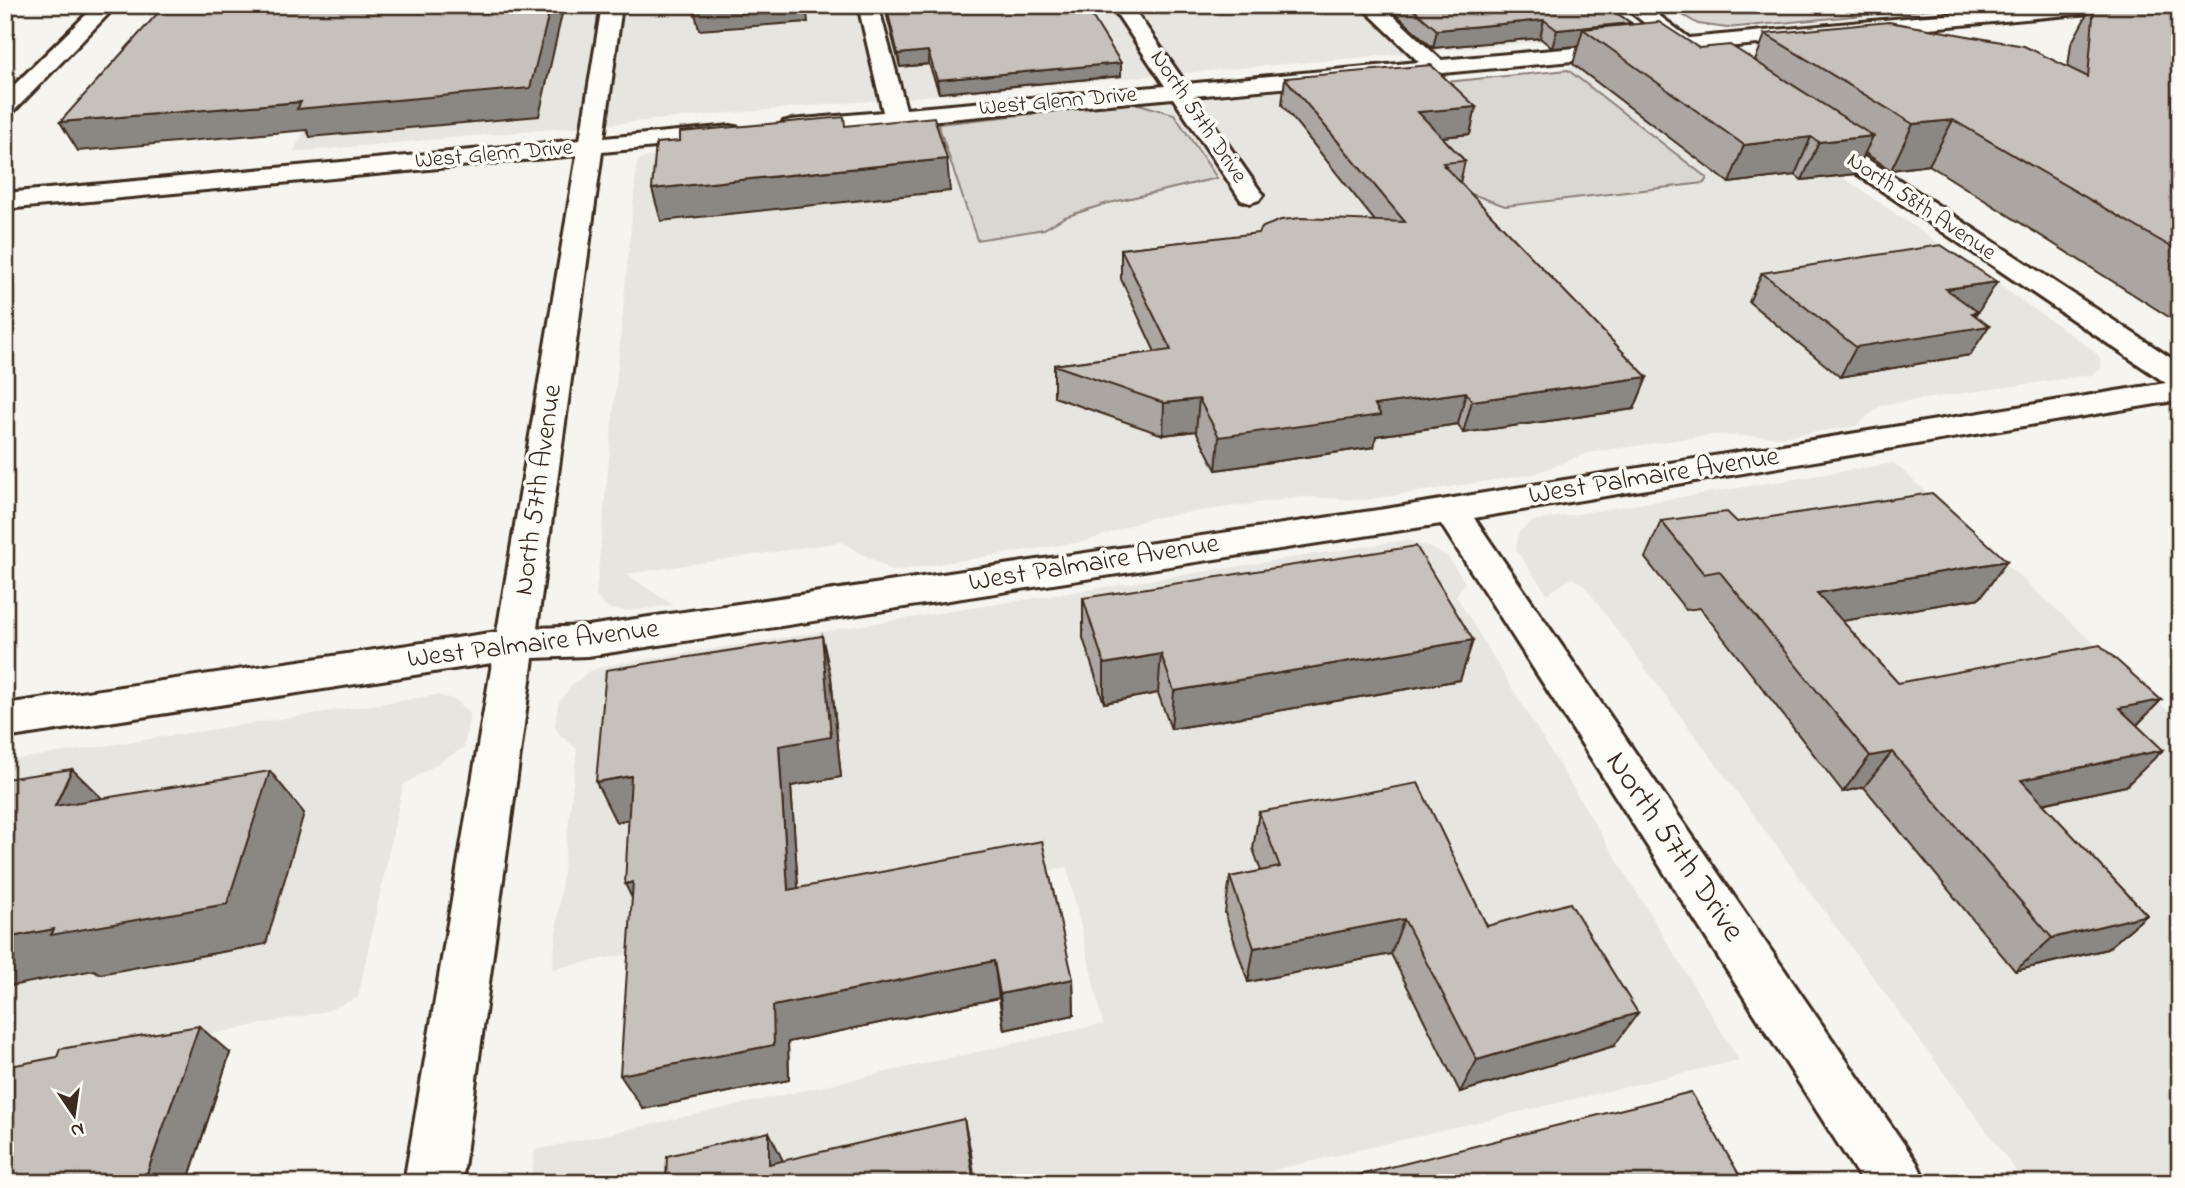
<svg xmlns="http://www.w3.org/2000/svg" width="2185" height="1188" font-family="'Indie Flower',sans-serif">
	<style>
		.built { fill: #e7e5df }
		.green { fill: #dad6d0; stroke: #8a8077; stroke-width: 2 }
		.lines { fill: none; stroke-linecap: round; stroke-linejoin: round }
		.street-casing { stroke: #3b2a1e; stroke-width: 6 }
		.street { fill: #fdfcf7; fill-rule: evenodd }
		.wall { fill: #aba6a1; stroke: #3b2a1e; stroke-width: 2 }
		.shaded-wall { fill: #8b8783; stroke: #3b2a1e; stroke-width: 2 }
		.building { fill: #c7c1bb; stroke: #3b2a1e; stroke-width: 2 }
		.labels { text-anchor: middle; dominant-baseline: central; stroke-width: 7; stroke-linejoin: round; paint-order: stroke }
		.far-street-label { font-size: 23px; fill: #3b2a1e; stroke: #fdfcf7 }
		.street-label { font-size: 28px; fill: #3b2a1e; stroke: #fdfcf7 }
		.near-street-label { font-size: 33px; fill: #3b2a1e; stroke: #fdfcf7 }
	</style>
	<rect width="100%" height="100%" fill="#f5f4ee"/>
	<filter id="ink" filterUnits="userSpaceOnUse"><feTurbulence type="fractalNoise" baseFrequency=".0143" numOctaves="2"/><feDisplacementMap in="SourceGraphic" scale="14" xChannelSelector="R" yChannelSelector="G"/><feConvolveMatrix kernelMatrix="1 2 1 2 8 2 1 2 1" color-interpolation-filters="sRGB"/></filter>
	<g filter="url(#ink)">
		<!-- built -->
		<path class="built" d="M 374,5 L 860,5 L 863,15 L 988,5 L 1583,5 L 1625,34 L 293,152 Z
			M 1605,60 L 1707,84 L 2089,347 L 2100,357 L 2101,369 L 2091,375 L 1881,405 L 1856,426 L 1781,437 L 1711,435 L 1587,453 L 1534,474 L 1364,500 L 1302,497 L 1150,518 L 1088,541 L 893,571 L 841,542 L 626,574 L 673,605 L 628,611 L 610,609 L 602,604 L 596,595 L 637,163 L 641,158 L 1058,117 L 1102,107 L 1269,91 L 1351,91 L 1541,73 Z
			M 1894,463 L 2180,721 L 2180,1183 L 2025,1183 L 1583,584 L 1572,578 L 1547,594 L 1516,550 L 1519,532 L 1533,521 Z
			M 1405,540 L 1426,546 L 1447,556 L 1465,582 L 1456,596 L 1739,1060 L 1220,1183 L 531,1183 L 535,1150 L 1103,1024 L 1067,867 L 552,969 L 577,749 L 559,734 L 555,727 L 558,704 L 572,685 L 588,672 L 608,665 L 711,649 Z
			M 437,695 L 456,700 L 470,714 L 464,747 L 403,785 L 358,997 L 327,1011 L 5,1075 L 5,761 Z"/>
		<!-- green -->
		<path class="green" d="M 1666,5 L 1971,5 L 1727,28 L 1698,24 Z
			M 1568,70 L 1707,178 L 1704,183 L 1505,206 L 1458,189 L 1412,140 L 1416,85 Z
			M 1135,103 L 1174,114 L 1217,178 L 1105,204 L 1065,217 L 1044,229 L 977,240 L 938,124 Z"/>
		<g class="lines">
			<!-- street casing -->
			<g class="street-casing">
				<path id="street" d="M 96,5 L 117,5 L 13,112 L 5,114 L 5,94 Z
					M 602,5 L 622,5 L 604,138 L 731,126 L 739,128 L 743,133 L 739,138 L 731,140 L 602,152 L 537,628 L 588,626 L 1385,509 L 2166,383 L 1810,142 L 1806,137 L 1810,132 L 1826,132 L 2180,364 L 2180,400 L 1474,518 L 1917,1163 L 1926,1183 L 1863,1183 L 1441,524 L 588,656 L 533,658 L 462,1183 L 404,1183 L 492,663 L 5,738 L 5,704 L 497,632 L 577,155 L 5,209 L 5,193 L 580,140 Z
					M 858,5 L 878,5 L 906,109 L 1165,86 L 1111,5 L 1131,5 L 1186,84 L 1419,62 L 1360,5 L 1382,5 L 1441,60 L 1666,40 L 1622,5 L 1645,5 L 1689,38 L 2044,5 L 2121,5 L 2111,11 L 1704,49 L 1707,53 L 1703,57 L 1696,59 L 1680,51 L 1194,96 L 1263,195 L 1259,200 L 1250,203 L 1241,200 L 1173,98 L 791,134 L 783,132 L 779,127 L 783,122 L 791,120 L 883,112 Z"/>
			</g>
			<!-- street -->
			<use href="#street" class="street"/>
		</g>
		<!-- wall -->
		<path class="wall" d="M 886,5 L 1121,76 L 939,93 L 929,64 L 900,67 L 887,16 Z
			M 1386,5 L 1605,5 L 1631,23 L 1631,25 L 1699,48 L 1755,61 L 1765,34 L 2068,67 L 2071,44 L 2092,5 L 2180,5 L 2180,324 L 1929,165 L 1891,170 L 1865,153 L 1855,174 L 1802,180 L 1795,175 L 1729,183 L 1573,64 L 1578,46 L 1552,48 L 1540,38 L 1433,48 Z
			M 1285,78 L 1476,107 L 1470,134 L 1442,137 L 1465,161 L 1460,183 L 1647,377 L 1634,409 L 1463,433 L 1458,424 L 1376,436 L 1374,447 L 1216,470 L 1196,431 L 1163,435 L 1054,397 L 1054,365 L 1155,352 L 1121,279 L 1121,249 L 1375,221 L 1282,105 Z
			M 1762,273 L 1997,282 L 1975,316 L 1970,355 L 1840,377 L 1749,302 Z
			M 1661,521 L 1737,522 L 2007,561 L 1980,598 L 1842,621 L 1898,683 L 2161,700 L 2137,725 L 2126,786 L 2043,804 L 2147,915 L 2107,949 L 2015,971 L 1864,787 L 1843,792 L 1700,608 L 1686,610 L 1645,558 Z
			M 1083,598 L 1473,640 L 1460,680 L 1171,729 L 1158,693 L 1104,703 L 1083,638 Z
			M 831,677 L 841,777 L 791,786 L 798,888 L 1073,979 L 1074,1015 L 1004,1030 L 999,998 L 788,1042 L 789,1080 L 643,1109 L 628,819 L 616,822 Z
			M 1259,812 L 1487,926 L 1614,1046 L 1460,1092 L 1391,954 L 1248,982 L 1225,913 L 1230,877 L 1261,871 L 1253,849 Z
			M 230,1053 L 187,1183 L 5,1183 Z"/>
		<!-- shaded-wall -->
		<path class="shaded-wall" d="M 5,5 L 20,5 L 5,18 Z
			M 551,5 L 564,5 L 539,116 L 310,137 L 307,130 L 78,151 L 60,122 L 301,102 Z
			M 693,5 L 806,5 L 808,22 L 699,30 Z
			M 1544,20 L 1540,38 L 1433,48 L 1437,30 Z
			M 1631,23 L 1626,41 L 1583,29 L 1578,46 L 1552,48 L 1557,30 Z
			M 928,51 L 929,64 L 900,67 L 898,54 Z
			M 1121,63 L 1121,76 L 939,93 L 937,80 Z
			M 1476,107 L 1470,134 L 1412,140 L 1418,112 Z
			M 1953,120 L 1929,165 L 1891,170 L 1913,124 Z
			M 1873,136 L 1855,174 L 1802,180 L 1819,142 Z
			M 1811,137 L 1795,175 L 1729,183 L 1744,145 Z
			M 947,159 L 950,191 L 661,221 L 652,189 Z
			M 1997,282 L 1979,311 L 1929,318 L 1946,289 Z
			M 1978,312 L 1967,329 L 1989,326 L 1970,355 L 1840,377 L 1856,347 Z
			M 1647,377 L 1634,409 L 1463,433 L 1472,401 Z
			M 1466,392 L 1458,424 L 1376,436 L 1374,447 L 1216,470 L 1219,437 L 1375,405 Z
			M 1199,399 L 1196,431 L 1163,435 L 1164,403 Z
			M 2007,561 L 1980,598 L 1795,629 L 1817,593 Z
			M 822,636 L 831,677 L 841,777 L 791,786 L 801,928 L 788,890 L 779,746 Z
			M 1473,640 L 1460,680 L 1171,729 L 1174,691 Z
			M 1161,654 L 1158,693 L 1104,703 L 1104,664 Z
			M 2161,700 L 2126,736 L 2119,708 Z
			M 2163,750 L 2126,786 L 1988,815 L 2021,780 Z
			M 1892,752 L 1864,787 L 1843,792 L 1870,756 Z
			M 72,769 L 115,811 L 55,806 Z
			M 270,771 L 304,813 L 266,944 L 100,974 L 94,970 L 5,987 L 5,938 L 54,929 Z
			M 631,776 L 649,815 L 616,822 L 596,782 Z
			M 633,882 L 644,922 L 625,884 Z
			M 2147,915 L 2107,949 L 2015,971 L 2052,938 Z
			M 1404,919 L 1391,954 L 1248,982 L 1254,948 Z
			M 994,961 L 999,998 L 788,1042 L 789,1080 L 643,1109 L 620,1075 L 773,1006 Z
			M 1073,979 L 1074,1015 L 1004,1030 L 1000,994 Z
			M 1638,1013 L 1614,1046 L 1460,1092 L 1477,1060 Z
			M 199,1026 L 230,1053 L 187,1183 L 161,1183 L 147,1173 Z
			M 964,1119 L 971,1153 L 975,1183 L 974,1183 Z
			M 769,1132 L 786,1167 L 769,1164 Z
			M 143,1174 L 157,1183 L 141,1183 Z"/>
		<!-- building -->
		<path class="building" d="M 165,5 L 551,5 L 530,88 L 297,109 L 301,102 L 60,122 Z
			M 886,5 L 1085,5 L 1121,63 L 937,80 L 928,51 L 898,54 Z
			M 1408,5 L 1605,5 L 1631,23 L 1557,30 L 1544,20 L 1437,30 Z
			M 2094,5 L 2180,5 L 2180,252 L 1953,120 L 1913,124 L 1765,34 L 1889,22 L 2024,46 L 2088,77 Z
			M 1659,22 L 1699,48 L 1730,45 L 1873,136 L 1819,142 L 1811,137 L 1744,145 L 1583,29 Z
			M 1431,65 L 1476,107 L 1418,112 L 1465,161 L 1443,163 L 1446,166 L 1444,166 L 1647,377 L 1472,401 L 1466,392 L 1375,405 L 1381,415 L 1219,437 L 1199,399 L 1164,403 L 1054,365 L 1171,350 L 1121,249 L 1258,233 L 1263,227 L 1281,220 L 1301,218 L 1405,222 L 1285,78 Z
			M 844,117 L 845,126 L 934,117 L 947,159 L 652,189 L 656,143 L 680,141 L 680,132 Z
			M 1941,245 L 1997,282 L 1946,289 L 1978,312 L 1972,313 L 1989,326 L 1856,347 L 1762,273 Z
			M 1932,493 L 2007,561 L 1817,593 L 1898,683 L 2100,645 L 2161,700 L 2119,708 L 2163,750 L 2021,780 L 2147,915 L 2052,938 L 1892,752 L 1870,756 L 1719,571 L 1704,574 L 1661,521 L 1727,512 L 1737,522 Z
			M 1416,546 L 1473,640 L 1174,691 L 1161,654 L 1104,664 L 1083,598 Z
			M 822,636 L 831,737 L 779,746 L 788,890 L 1042,841 L 1073,979 L 1000,994 L 994,961 L 773,1006 L 774,1045 L 620,1075 L 633,882 L 625,884 L 631,776 L 596,782 L 606,670 Z
			M 72,769 L 55,806 L 270,771 L 227,904 L 51,935 L 54,929 L 5,938 L 5,779 Z
			M 1418,783 L 1487,926 L 1570,903 L 1638,1013 L 1477,1060 L 1404,919 L 1254,948 L 1230,877 L 1280,867 L 1259,812 Z
			M 199,1026 L 147,1173 L 143,1174 L 141,1183 L 5,1183 L 5,1117 L 9,1109 L 5,1110 L 5,1067 L 57,1057 L 60,1049 Z
			M 1691,1092 L 1744,1183 L 1340,1183 L 1339,1180 Z
			M 964,1119 L 974,1183 L 666,1183 L 667,1156 L 769,1132 L 769,1164 Z"/>
	</g>
	<g class="labels">
		<!-- far-street labels -->
		<g class="far-street-label">
			<text transform="translate(1058 102) rotate(-5)">West Glenn Drive</text>
			<text transform="translate(1198 117) rotate(56)">North 57th Drive</text>
			<text transform="translate(494 155) rotate(-5)">West Glenn Drive</text>
			<text transform="translate(1921 207) rotate(34)">North 58th Avenue</text>
		</g>
		<!-- street labels -->
		<g class="street-label">
			<text transform="translate(1654 477) rotate(-9)">West Palmaire Avenue</text>
			<text transform="translate(539 490) rotate(-82)">North 57th Avenue</text>
			<text transform="translate(1094 564) rotate(-9)">West Palmaire Avenue</text>
			<text transform="translate(533 645) rotate(-7)">West Palmaire Avenue</text>
		</g>
		<!-- near-street labels -->
		<g class="near-street-label">
			<text transform="translate(1674 847) rotate(56)">North 57th Drive</text>
		</g>
	</g>
	<!-- margin -->
	<rect width="2185" height="1188" fill="none" stroke="#fdfcf7" stroke-width="28"/>
	<rect x="14" y="14" width="2157" height="1160" fill="none" stroke="#3b2a1e" stroke-width="2.5" filter="url(#ink)"/>
	<!-- north arrow -->
	<g transform="translate(74 1115) rotate(167)" stroke="#fdfcf7" stroke-width="5" paint-order="stroke">
	<path d="M0-5L12 26L0 18L-12 26Z" fill="#3b2a1e"/>
	<text y="-10" font-size="19" font-weight="bold" text-anchor="middle" fill="#3b2a1e">N</text>
	</g>
</svg>
